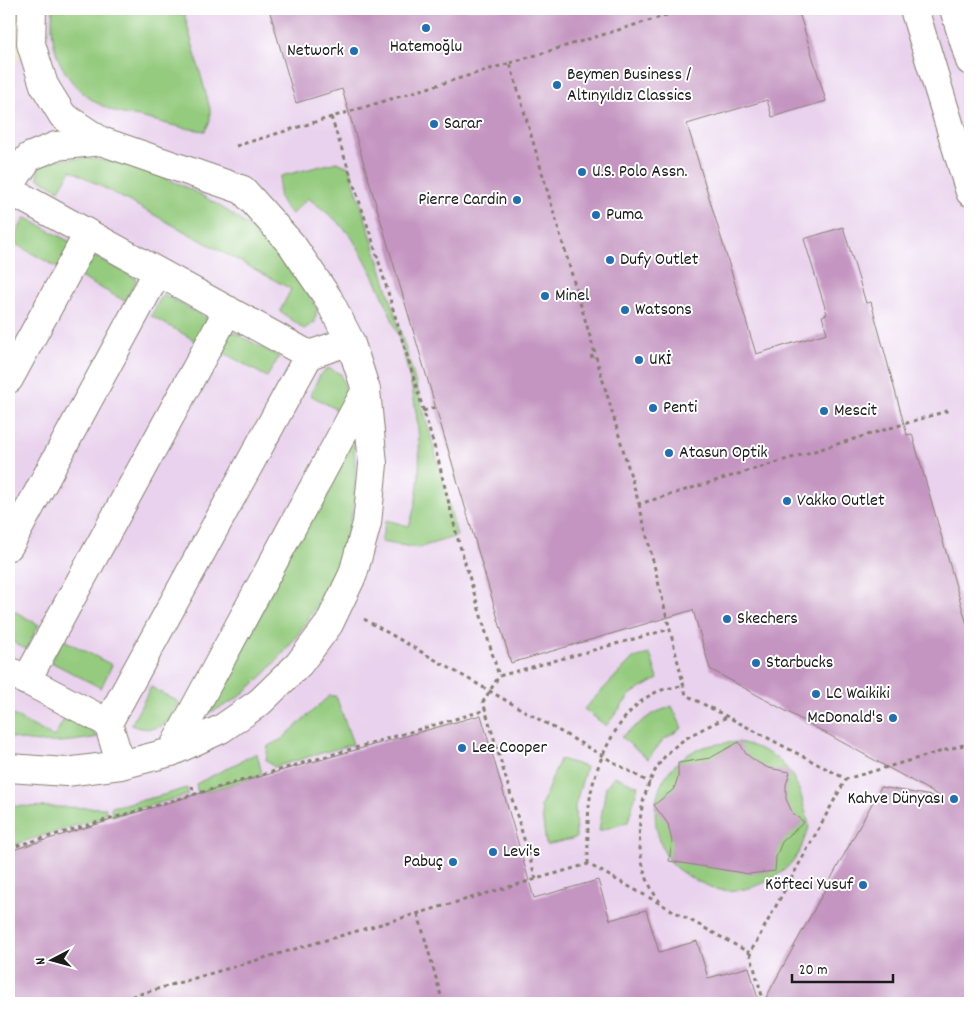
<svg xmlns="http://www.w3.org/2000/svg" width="979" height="1012" font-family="Dekko,sans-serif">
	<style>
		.built { fill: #e9d2ed }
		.green { fill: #94cb7e; stroke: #58744d }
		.building { fill: #c495c1 }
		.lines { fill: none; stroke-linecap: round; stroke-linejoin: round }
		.minor-casing { stroke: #857f70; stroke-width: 30 }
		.path { stroke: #857f70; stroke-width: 3; stroke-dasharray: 4 4; stroke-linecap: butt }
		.minor { stroke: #fff; stroke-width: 28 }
		.poi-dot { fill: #1f6fb2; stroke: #fff; stroke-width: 2 }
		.labels { text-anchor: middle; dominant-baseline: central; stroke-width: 4; stroke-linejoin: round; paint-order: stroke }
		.poi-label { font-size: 18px; fill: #1c1c1c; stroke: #fff; text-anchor: start }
	</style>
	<rect width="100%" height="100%" fill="#fff"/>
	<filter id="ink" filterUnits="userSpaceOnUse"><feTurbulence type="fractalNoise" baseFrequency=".02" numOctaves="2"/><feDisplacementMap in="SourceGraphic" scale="10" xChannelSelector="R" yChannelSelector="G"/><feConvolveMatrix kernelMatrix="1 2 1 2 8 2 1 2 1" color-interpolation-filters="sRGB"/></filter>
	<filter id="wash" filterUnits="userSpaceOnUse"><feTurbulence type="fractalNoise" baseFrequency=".0096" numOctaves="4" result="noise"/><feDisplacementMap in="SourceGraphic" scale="20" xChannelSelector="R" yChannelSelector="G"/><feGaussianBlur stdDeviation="1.12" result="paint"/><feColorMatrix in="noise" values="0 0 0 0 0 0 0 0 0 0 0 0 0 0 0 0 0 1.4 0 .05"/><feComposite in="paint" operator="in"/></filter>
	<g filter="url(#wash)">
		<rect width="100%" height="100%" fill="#eee2c3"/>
		<!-- built -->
		<path class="built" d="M 43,9 L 970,9 L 970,1003 L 9,1003 L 9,78 Z"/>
		<!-- green -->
		<path class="green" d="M 53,9 L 183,9 L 210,109 L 210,121 L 205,131 C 185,129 167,124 148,119 C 136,116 122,115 111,110 C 68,92 47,54 53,9 Z
			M 85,158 C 97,160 111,161 123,164 C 180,179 240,211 279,256 C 294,272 306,291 317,308 L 315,322 L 304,329 L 280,311 L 291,289 L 71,170 L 59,190 L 38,178 L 38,167 L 56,160 Z
			M 337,162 L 349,167 C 388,288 426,411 457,536 L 418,548 L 381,542 L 386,520 L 409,526 C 438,444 402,319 357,246 C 346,226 326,212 308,198 L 292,214 C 278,202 277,193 281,176 Z
			M 25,217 L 72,243 L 58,268 L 12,242 Z
			M 92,255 L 137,279 L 125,301 L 80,277 Z
			M 163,294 L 208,319 L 196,341 L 151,316 Z
			M 228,329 L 279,357 L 267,377 L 217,349 Z
			M 328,368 L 341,374 L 347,397 L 343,413 L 310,395 L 320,375 Z
			M 354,429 C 354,454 357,486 353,509 C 338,581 298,649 241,695 C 229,705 211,711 197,719 Z
			M 9,608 L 39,625 L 26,649 L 9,640 Z
			M 62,639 L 112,665 L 101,688 L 51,662 Z
			M 650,654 L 658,679 L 631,694 L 606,726 L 584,709 L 633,658 Z
			M 151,687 L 179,702 C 176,708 173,716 169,720 C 160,731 142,730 131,725 Z
			M 329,696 L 336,696 L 353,744 L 274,767 L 266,760 L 268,746 L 282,739 Z
			M 672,706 L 682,728 L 663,740 L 648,759 L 621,737 L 652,714 Z
			M 68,712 L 98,737 C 66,743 40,745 9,737 L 9,713 L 54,737 Z
			M 739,742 C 776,751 796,769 804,807 C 806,813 808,820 809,826 C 809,831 804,838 803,843 C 791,876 752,894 719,890 C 713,889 707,885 701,883 C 691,878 674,869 668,859 C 646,819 651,774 694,751 C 708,744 725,743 739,742 Z
			M 257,753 L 262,775 L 198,794 L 196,784 Z
			M 560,759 L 586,767 L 575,806 L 576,838 L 546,845 L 541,806 Z
			M 614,776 L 638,786 L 628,822 L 599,831 L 606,787 Z
			M 187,788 L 188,795 L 112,816 L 111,807 L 156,797 Z
			M 9,806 L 106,808 L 104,817 L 9,846 Z"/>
		<g id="blocks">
			<!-- building -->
			<path class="building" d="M 269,9 L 798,9 L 826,101 L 772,117 L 767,100 L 687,124 L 756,354 L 827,333 L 822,316 L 827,314 L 804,239 L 843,227 L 866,303 L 871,302 L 907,435 L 912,434 L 970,635 L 970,1003 L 763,1003 L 881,787 L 943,798 L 710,669 L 693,610 L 511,663 L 342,89 L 296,103 Z
				M 481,715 L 534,898 L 598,880 L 610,920 L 646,910 L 659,952 L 697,941 L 708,978 L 749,967 L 759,1003 L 9,1003 L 9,851 L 194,795 Z
				M 739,742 L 746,754 L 757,762 L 768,768 L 790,772 L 786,785 L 786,799 L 793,814 L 804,822 L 782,842 L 776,857 L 775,871 L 749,874 L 669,861 L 672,842 L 668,824 L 654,805 L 674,789 L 678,777 L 678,763 L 710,758 Z"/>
		</g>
	</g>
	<g filter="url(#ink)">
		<use href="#blocks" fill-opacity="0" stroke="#857f70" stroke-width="1"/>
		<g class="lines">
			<!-- minor casing -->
			<g class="minor-casing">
				<path id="minor" d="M 914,9 L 970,192
					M 954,9 L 970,61
					M 9,187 L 29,157 L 56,146 L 101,141
					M 9,190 L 309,355 L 350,341
					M 9,379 L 88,234
					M 9,546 L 157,273
					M 9,671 L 108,723 L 121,765
					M 26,681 L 228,310
					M 108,723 L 309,355
					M 171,752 L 366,390
					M 9,768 L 66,772 L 121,765 L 171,752 L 221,729 L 260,702 L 299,664 L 329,624 L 353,574 L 367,523 L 373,464 L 366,390 L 350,341 L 328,298 L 292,245 L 243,190 L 101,141 L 63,116 L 44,85 L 31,44 L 32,9"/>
			</g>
			<!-- path -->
			<path class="path" d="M 510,63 L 687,9
				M 331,117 L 372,239 L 438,459 L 457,536 L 499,676
				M 236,146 L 510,63 L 639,504 L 950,410
				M 590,357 L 596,355
				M 423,411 L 436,407
				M 639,504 L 686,695 L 846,779 L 970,743
				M 364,619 L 650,783
				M 192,786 L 194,795
				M 9,848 L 486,710
				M 588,864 C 588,842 587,819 590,798 C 596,760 622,703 662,690 C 669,688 677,687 684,685
				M 536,879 L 483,702 L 499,676 L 670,629
				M 660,902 C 629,863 634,789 668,753 C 683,737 707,727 727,717
				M 418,914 L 443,1003
				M 109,1003 L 588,864 L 750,953
				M 764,1003 L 750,953 L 846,779"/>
			<!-- minor -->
			<use href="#minor" class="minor"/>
		</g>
	</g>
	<!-- markers -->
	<g class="poi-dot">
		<circle cx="426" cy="28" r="5"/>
		<circle cx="354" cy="51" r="5"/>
		<circle cx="557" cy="85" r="5"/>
		<circle cx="434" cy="124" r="5"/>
		<circle cx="582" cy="172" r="5"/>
		<circle cx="517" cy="200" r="5"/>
		<circle cx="596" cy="215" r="5"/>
		<circle cx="610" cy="260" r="5"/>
		<circle cx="545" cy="296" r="5"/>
		<circle cx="625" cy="310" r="5"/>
		<circle cx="639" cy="360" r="5"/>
		<circle cx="653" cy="408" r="5"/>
		<circle cx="824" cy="411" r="5"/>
		<circle cx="669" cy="453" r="5"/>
		<circle cx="787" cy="501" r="5"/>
		<circle cx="727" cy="619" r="5"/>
		<circle cx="756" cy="663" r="5"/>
		<circle cx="816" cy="694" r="5"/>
		<circle cx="893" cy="718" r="5"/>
		<circle cx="462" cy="748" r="5"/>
		<circle cx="954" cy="799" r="5"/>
		<circle cx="493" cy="852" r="5"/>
		<circle cx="453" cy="862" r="5"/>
		<circle cx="863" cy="885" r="5"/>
	</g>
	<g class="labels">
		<!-- poi labels -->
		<g class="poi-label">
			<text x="426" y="47" text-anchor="middle">Hatemoğlu</text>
			<text x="344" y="51" text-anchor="end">Network</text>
			<text x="567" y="75">Beymen Business /<tspan x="567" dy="21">Altınyıldız Classics</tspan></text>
			<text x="444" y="124">Sarar</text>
			<text x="592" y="172">U.S. Polo Assn.</text>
			<text x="507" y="200" text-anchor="end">Pierre Cardin</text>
			<text x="606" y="215">Puma</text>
			<text x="620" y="260">Dufy Outlet</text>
			<text x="555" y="296">Minel</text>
			<text x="635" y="310">Watsons</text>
			<text x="649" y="360">UKİ</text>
			<text x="663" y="408">Penti</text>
			<text x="834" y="411">Mescit</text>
			<text x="679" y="453">Atasun Optik</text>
			<text x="797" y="501">Vakko Outlet</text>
			<text x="737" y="619">Skechers</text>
			<text x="766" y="663">Starbucks</text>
			<text x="826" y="694">LC Waikiki</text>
			<text x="883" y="718" text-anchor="end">McDonald's</text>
			<text x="472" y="748">Lee Cooper</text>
			<text x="944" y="799" text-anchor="end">Kahve Dünyası</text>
			<text x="503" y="852">Levi's</text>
			<text x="443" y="862" text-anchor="end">Pabuç</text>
			<text x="853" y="885" text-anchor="end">Köfteci Yusuf</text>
		</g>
	</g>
	<!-- margin -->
	<rect width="979" height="1012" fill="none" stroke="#fff" stroke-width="30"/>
	<!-- north arrow -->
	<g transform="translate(52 960) rotate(264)" stroke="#ffffff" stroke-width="4" paint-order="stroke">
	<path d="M0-4L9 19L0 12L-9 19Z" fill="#1c1c1c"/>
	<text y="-8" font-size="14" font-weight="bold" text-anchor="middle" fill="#1c1c1c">N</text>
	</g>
	<!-- scale -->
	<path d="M792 974v8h101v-8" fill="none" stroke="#1c1c1c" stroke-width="2.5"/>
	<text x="799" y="974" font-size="15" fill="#1c1c1c" stroke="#ffffff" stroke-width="4" paint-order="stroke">20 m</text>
</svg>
